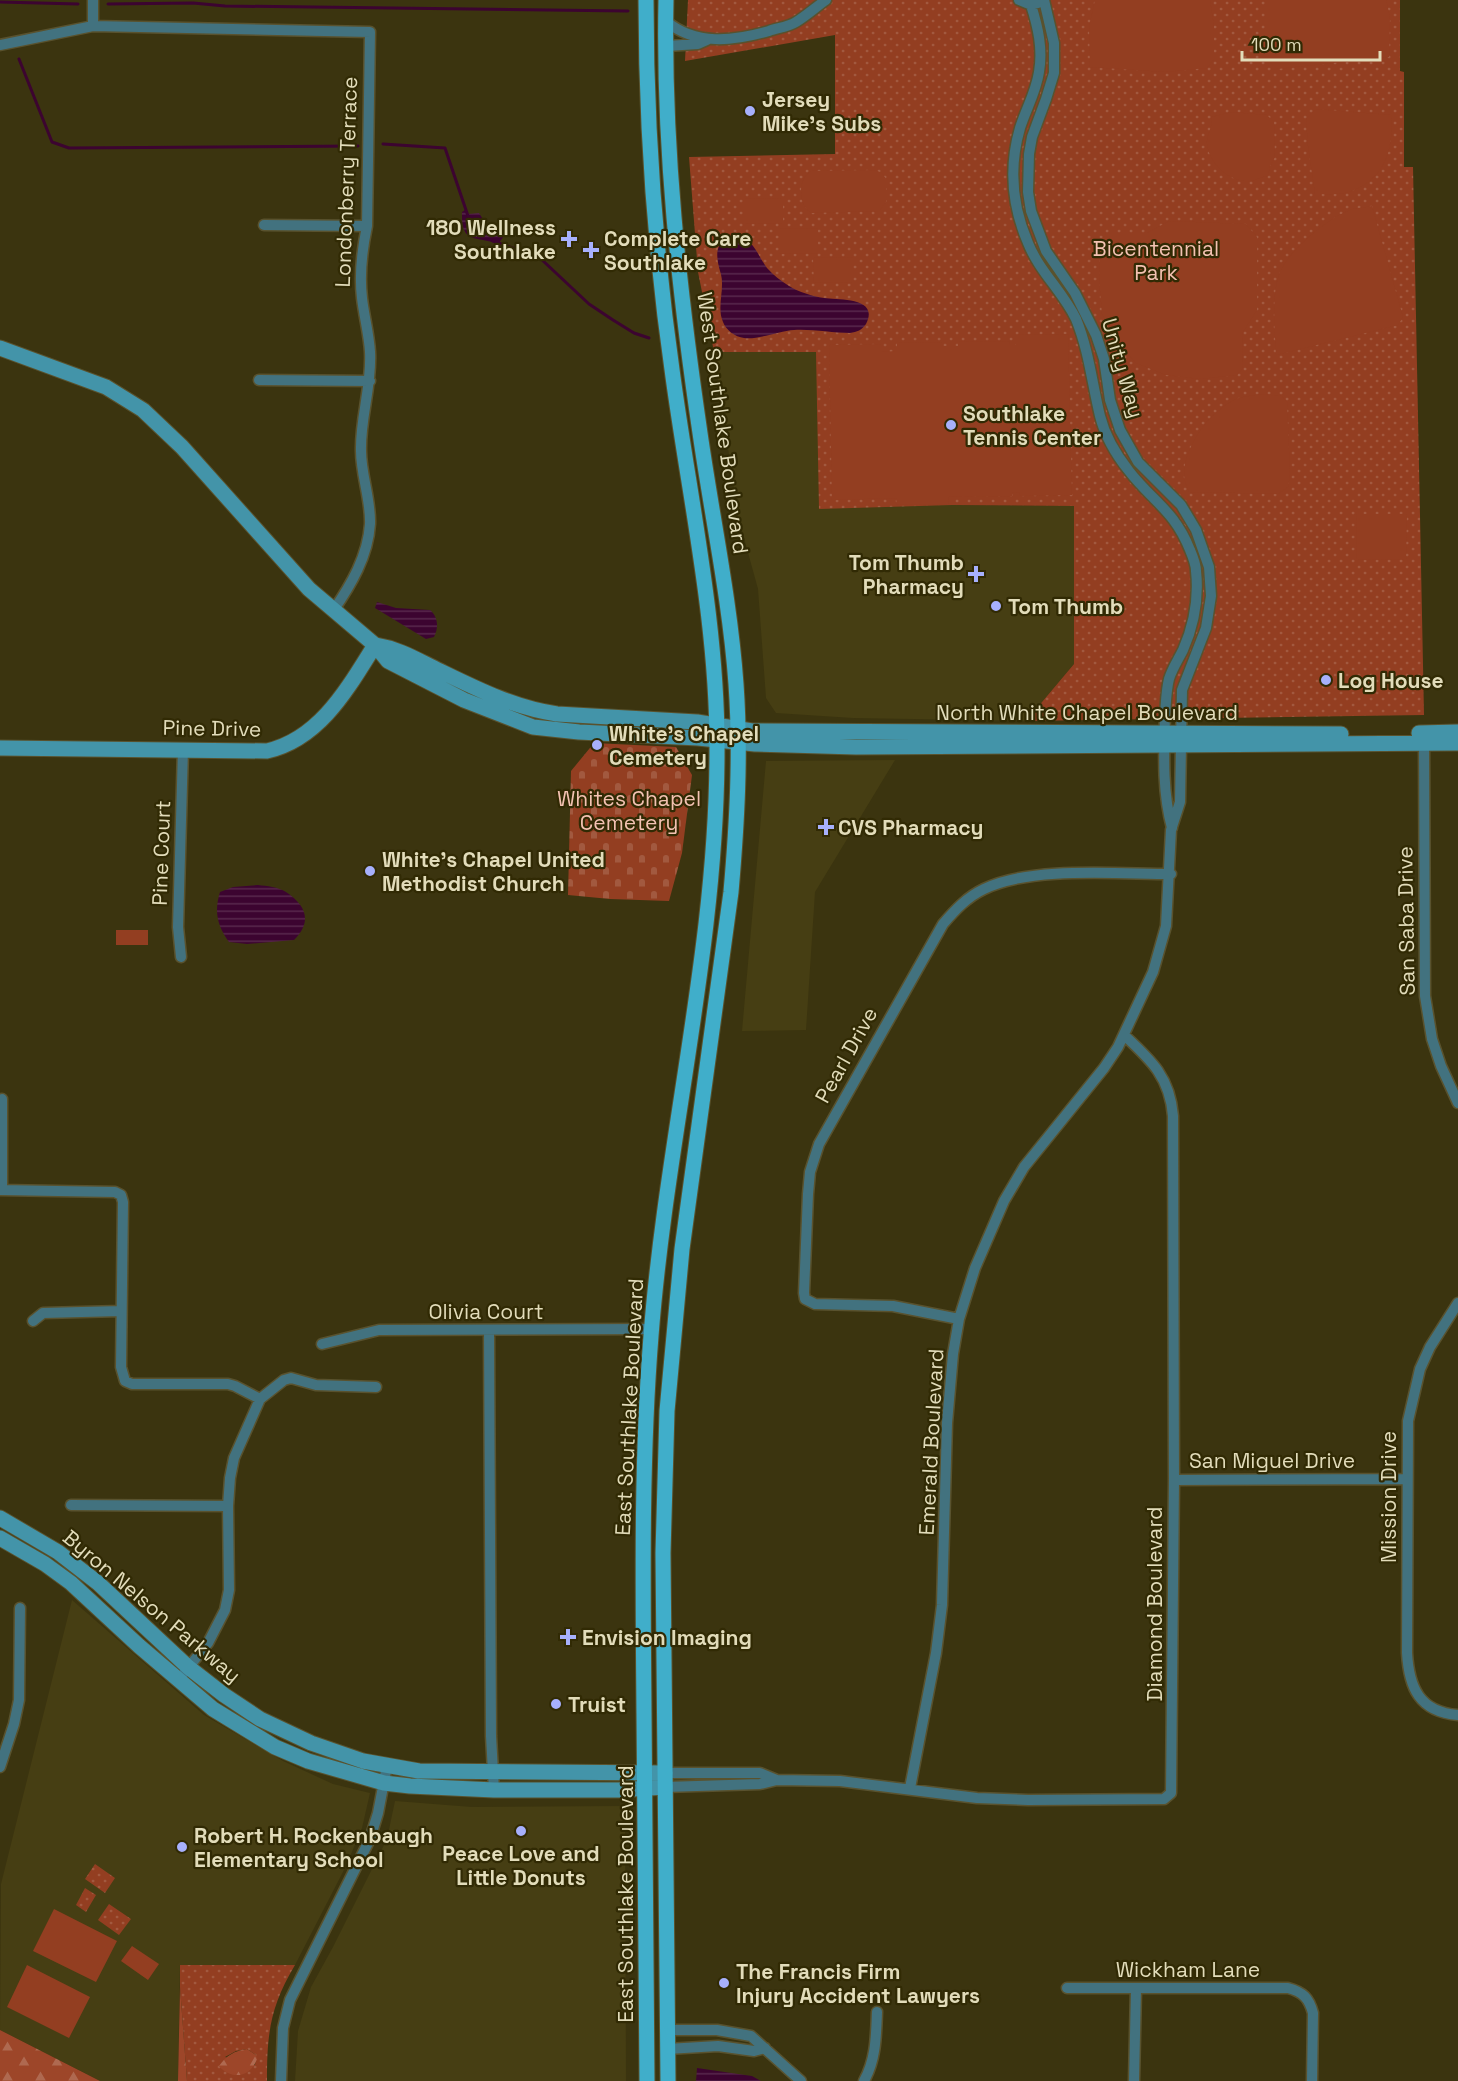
<svg xmlns="http://www.w3.org/2000/svg" width="1458" height="2081" font-family="'Space Grotesk',sans-serif">
	<style>
		.built { fill: #463e13 }
		.grass { fill: url(#grass-dots); fill-rule: evenodd }
		.forest { fill: url(#forest-firs) }
		.cemetery { fill: url(#cemetery-stones) }
		.pitch { fill: #933e21 }
		.water { fill: url(#water-rules) }
		.lines { fill: none; stroke-linecap: round; stroke-linejoin: round }
		.stream { stroke: #3c0430; stroke-width: 3 }
		.street-casing { stroke: #59522e; stroke-width: 13 }
		.secondary-casing { stroke: #59522e; stroke-width: 17 }
		.primary-casing { stroke: #59522e; stroke-width: 17 }
		.street { stroke: #42727f; stroke-width: 10 }
		.secondary { stroke: #4394a9; stroke-width: 15 }
		.primary { stroke: #40aeca; stroke-width: 15 }
		.poi-dot { fill: #a7b0fc; stroke: #312a04; stroke-width: 2 }
		.labels { text-anchor: middle; dominant-baseline: central; stroke-width: 4.5; stroke-linejoin: round; paint-order: stroke }
		.poi-label { font-size: 21px; font-weight: bold; fill: #e2dcba; stroke: #312a04; text-anchor: start }
		.street-label { font-size: 21px; fill: #e2dcba; stroke: #312a04 }
		.park-label { font-size: 21px; fill: #f4c2b2; stroke: #312a04 }
	</style>
	<defs>
		<pattern id="grass-dots" width="8" height="8" patternUnits="userSpaceOnUse" patternTransform="scale(1.5)"><rect width="8" height="8" fill="#933e21"/><path d="M2 2h.1M6 6h.1" fill="none" stroke="#a2593f" stroke-width="1.8" stroke-linecap="round"/></pattern>
		<pattern id="forest-firs" width="22" height="20" patternUnits="userSpaceOnUse" patternTransform="scale(1.5)"><rect width="22" height="20" fill="#9d4629"/><path d="M5 1l3.5 6h-7zM16 11l3.5 6h-7z" fill="#af6950"/></pattern>
		<pattern id="cemetery-stones" width="16" height="16" patternUnits="userSpaceOnUse" patternTransform="scale(1.5)"><rect width="16" height="16" fill="#933e21"/><path d="M2 7V4a2 2 0 0 1 4 0v3zM10 15v-3a2 2 0 0 1 4 0v3z" fill="#a2593f"/></pattern>
		<pattern id="water-rules" width="6" height="5" patternUnits="userSpaceOnUse" patternTransform="scale(1.5)"><rect width="6" height="5" fill="#3c0430"/><path d="M0 2.5h6" fill="none" stroke="#58284c"/></pattern>
	</defs>
	<rect width="100%" height="100%" fill="#3b340f"/>
	<!-- built -->
	<path class="built" d="M 714,352 L 816,352 L 952,505 L 1074,506 L 1074,664 L 1026,721 L 853,718 L 776,713 L 766,698 L 758,589 L 738,516 Z
		M 895,760 L 815,892 L 806,1030 L 742,1031 L 766,761 Z
		M 72,1600 L 204,1715 L 283,1761 L 333,1784 L 370,1793 L 362,1828 L 346,1866 L 295,1965 L 180,1965 L 178,2081 L 100,2081 L 0,2030 L 1,1884 Z
		M 395,1801 L 472,1807 L 625,1806 L 626,2081 L 295,2081 L 298,2031 L 311,1987 L 333,1947 L 387,1839 Z"/>
	<!-- grass -->
	<path class="grass" d="M 688,0 L 1400,0 L 1400,71 L 1404,72 L 1404,167 L 1413,167 L 1424,715 L 1026,721 L 1074,664 L 1074,506 L 952,505 L 819,509 L 816,352 L 714,352 L 698,272 L 689,157 L 835,154 L 835,35 L 685,61 Z
		M 95,1864 L 115,1878 L 105,1893 L 85,1879 Z
		M 85,1888 L 96,1895 L 86,1912 L 76,1905 Z
		M 109,1904 L 131,1919 L 119,1935 L 98,1920 Z
		M 180,1965 L 295,1965 C 270,2007 267,2033 267,2081 L 187,2081 L 180,1987 ZM 247,2049 L 256,2055 L 255,2065 L 225,2057 L 236,2051 Z"/>
	<!-- forest -->
	<path class="forest" d="M 180,1987 L 187,2081 L 178,2081 Z
		M 0,2030 L 100,2081 L 0,2081 Z
		M 247,2049 L 256,2055 L 257,2059 C 250,2078 231,2080 219,2066 C 227,2055 234,2051 247,2049 Z"/>
	<!-- cemetery -->
	<path class="cemetery" d="M 594,743 L 676,747 L 692,775 L 682,853 L 669,901 L 610,899 L 568,895 L 571,771 Z"/>
	<!-- pitch -->
	<path class="pitch" d="M 1095,0 L 1210,0 L 1214,26 L 1214,59 L 1207,68 L 1165,72 L 1090,67 L 1089,27 Z
		M 1265,0 L 1386,0 L 1390,17 L 1389,57 L 1277,69 L 1265,57 Z
		M 1316,109 L 1391,115 C 1394,149 1385,180 1349,192 C 1339,195 1326,194 1315,194 L 1308,146 L 1306,119 Z
		M 1232,112 L 1267,115 L 1274,122 L 1275,157 L 1270,166 L 1268,176 C 1262,176 1257,180 1251,181 C 1230,183 1209,164 1207,144 C 1206,135 1214,126 1211,117 Z
		M 875,170 L 882,173 L 886,179 L 886,202 L 879,211 L 812,213 C 798,206 797,179 811,171 Z
		M 783,198 L 783,223 L 744,224 L 744,199 Z
		M 1372,206 L 1403,317 L 1398,325 L 1276,355 C 1275,332 1271,293 1280,272 C 1290,249 1330,216 1353,209 C 1359,208 1366,207 1372,206 Z
		M 1169,221 L 1246,224 L 1257,237 L 1257,310 L 1243,332 L 1242,369 L 1237,375 L 1200,379 L 1166,375 L 1136,363 L 1115,340 L 1102,314 L 1099,279 L 1101,241 L 1106,233 L 1147,233 Z
		M 818,228 L 818,253 L 779,254 L 779,229 Z
		M 853,257 L 853,282 L 814,283 L 813,258 Z
		M 1068,334 L 1070,410 L 1068,411 L 1068,418 L 1070,418 L 1072,495 L 1019,496 L 1020,492 L 1012,493 L 1012,496 L 949,497 L 948,504 L 897,505 L 896,498 L 832,500 L 829,345 L 881,344 L 881,352 L 897,351 L 897,343 L 942,342 L 942,346 L 958,346 L 958,342 L 1009,341 L 1010,345 L 1016,345 L 1016,335 Z
		M 1260,394 L 1282,396 L 1287,402 L 1290,475 L 1288,487 L 1278,494 L 1189,492 C 1187,487 1184,480 1184,474 C 1185,445 1210,411 1236,399 C 1243,396 1252,396 1260,394 Z
		M 1357,514 L 1407,514 L 1406,559 L 1356,560 Z
		M 116,930 L 148,930 L 148,945 L 116,945 Z
		M 54,1909 L 117,1941 L 96,1982 L 33,1951 Z
		M 132,1946 L 159,1964 L 148,1980 L 121,1961 Z
		M 27,1965 L 90,1997 L 69,2038 L 7,2007 Z"/>
	<!-- water -->
	<path class="water" d="M 465,210 L 469,214 L 479,213 L 489,229 L 495,229 L 504,236 L 498,244 C 475,235 461,245 462,212 Z
		M 731,237 C 752,233 757,255 767,268 C 773,275 781,281 789,286 C 799,292 812,296 824,298 C 838,300 880,297 866,324 C 862,330 857,332 850,333 C 832,333 813,329 794,330 C 779,331 758,340 744,338 C 735,337 726,330 723,322 C 716,306 726,288 720,271 C 716,256 714,243 731,237 Z
		M 377,602 L 396,608 L 430,610 C 438,617 439,627 434,637 L 426,639 L 375,608 Z
		M 258,885 C 267,886 278,887 286,892 C 307,906 312,922 294,940 L 247,944 L 229,942 C 217,926 214,911 220,892 L 233,887 Z
		M 697,2068 L 752,2076 L 761,2081 L 696,2081 Z"/>
	<g class="lines">
		<!-- stream -->
		<path class="stream" d="M 0,2 L 78,4
			M 108,4 L 193,3 L 225,6 L 628,11
			M 19,59 L 52,142 L 69,148 L 358,146
			M 383,144 L 445,148 L 468,216
			M 493,241 L 540,258 L 589,304 L 613,320 L 634,333 L 649,338"/>
		<!-- street casing -->
		<g class="street-casing">
			<path id="street" d="M 1019,0 L 1031,5 L 1038,3
				M 1031,5 C 1038,27 1043,49 1039,72 C 1036,92 1026,109 1020,128 C 1009,166 1012,206 1028,243 C 1039,271 1063,292 1076,319 C 1089,351 1092,383 1100,416 C 1105,436 1117,456 1129,471 C 1153,502 1174,510 1190,550 C 1193,557 1196,564 1196,571 C 1199,599 1194,625 1183,650 C 1178,660 1172,669 1169,679 C 1166,691 1166,703 1165,715 C 1164,753 1162,791 1172,828
				M 666,21 C 695,46 734,41 769,31 C 777,28 788,27 796,22 C 806,16 816,7 826,0
				M 93,26 L 93,0
				M 0,45 L 93,26 L 370,32 L 367,226 C 362,250 359,273 362,298 C 364,316 369,334 370,352 C 372,386 360,418 361,451 C 361,475 371,500 370,524 C 368,556 351,585 333,611
				M 667,46 L 698,44 L 707,40
				M 264,225 L 367,226
				M 259,380 L 370,381
				M 1424,736 L 1425,996 L 1432,1039 L 1441,1066 L 1458,1103
				M 181,957 L 178,927 L 183,749
				M 0,1190 L 115,1192 L 121,1195 L 123,1202 L 121,1367 L 125,1381 L 132,1384 L 228,1384 L 235,1386 L 260,1399
				M 2,1190 L 2,1099
				M 1458,1303 L 1430,1347 L 1420,1369 L 1408,1421 L 1407,1653 C 1409,1687 1419,1712 1458,1715
				M 959,1319 L 893,1306 L 815,1304 L 805,1299 L 804,1293 L 808,1194 L 810,1172 L 819,1144 L 943,924 C 955,910 967,897 984,889 C 1031,866 1118,874 1171,874
				M 33,1321 L 43,1313 L 121,1311
				M 489,1331 L 491,1736 L 494,1790
				M 322,1344 L 379,1330 L 651,1329
				M 1174,1480 L 1407,1479
				M 71,1505 L 228,1506
				M 184,1673 L 208,1643 L 225,1610 L 229,1590 L 228,1506 L 230,1478 L 234,1458 L 260,1399 L 284,1380 L 291,1378 L 316,1385 L 376,1387
				M 0,1767 L 14,1724 L 19,1700 L 20,1608
				M 665,1773 L 760,1773 L 777,1780
				M 665,1787 L 760,1784 L 777,1780 L 840,1781 L 977,1798 L 1028,1800 L 1164,1799 L 1171,1793 L 1174,1480 L 1173,1116 C 1170,1077 1151,1060 1124,1035
				M 910,1788 L 936,1653 L 942,1605 L 947,1423 L 953,1354 L 959,1319 L 975,1268 L 1004,1201 L 1024,1167 L 1104,1068 L 1118,1047 L 1153,972 L 1166,926 L 1171,830 L 1180,802 L 1182,690 L 1206,628 L 1211,596 L 1209,567 L 1196,530 L 1181,505 L 1138,462 L 1120,430 L 1110,400 L 1104,359 L 1096,335 L 1075,293 L 1046,251 L 1031,211 L 1028,192 L 1029,154 L 1032,137 L 1046,99 L 1054,73 L 1054,43 L 1044,0
				M 1067,1988 L 1288,1988 C 1303,1992 1309,1998 1313,2013 L 1312,2081
				M 667,2030 L 717,2030 L 751,2036 L 801,2081
				M 667,2049 L 718,2046 L 754,2051 L 765,2048
				M 281,2081 L 283,2028 L 290,2000 L 370,1839 L 378,1813 L 387,1766
				M 864,2081 C 876,2059 876,2037 877,2012
				M 1134,2081 L 1136,1989"/>
		</g>
		<!-- secondary casing -->
		<g class="secondary-casing">
			<path id="secondary" d="M 0,348 L 106,387 L 143,410 L 182,447 L 309,589 L 375,645 L 388,661 L 464,700 L 533,727 L 579,732 L 698,738 L 755,744 L 856,747 L 1458,743
				M 375,645 C 400,649 417,660 440,671 C 477,689 515,708 557,714 L 697,722 L 752,731 L 1341,734
				M 1419,733 L 1458,732
				M 0,748 L 267,751 C 320,739 348,688 375,645
				M 0,1518 L 58,1552 L 98,1583 L 188,1667 L 224,1695 L 260,1719 L 311,1743 L 363,1761 L 419,1771 L 665,1773
				M 0,1538 L 45,1564 L 71,1583 L 139,1646 L 213,1709 L 275,1747 L 308,1761 L 384,1783 L 410,1786 L 494,1790 L 619,1790 L 665,1787"/>
		</g>
		<!-- primary casing -->
		<g class="primary-casing">
			<path id="primary" d="M 646,0 C 646,126 655,252 673,377 C 690,501 718,626 717,752 C 717,948 666,1140 651,1336 C 641,1461 643,1587 644,1713 C 645,1836 646,1958 647,2081
				M 666,0 C 663,145 679,290 700,433 C 712,517 730,600 736,684 C 741,754 737,823 731,892 L 682,1249 L 667,1411 L 663,1553 L 668,2081"/>
		</g>
		<!-- street -->
		<use href="#street" class="street"/>
		<!-- secondary -->
		<use href="#secondary" class="secondary"/>
		<!-- primary -->
		<use href="#primary" class="primary"/>
	</g>
	<!-- markers -->
	<g class="poi-dot">
		<circle cx="750" cy="111" r="6"/>
		<path d="M566 230h6v6h6v6h-6v6h-6v-6h-6v-6h6z"/>
		<path d="M588 241h6v6h6v6h-6v6h-6v-6h-6v-6h6z"/>
		<circle cx="951" cy="425" r="6"/>
		<path d="M973 565h6v6h6v6h-6v6h-6v-6h-6v-6h6z"/>
		<circle cx="996" cy="606" r="6"/>
		<circle cx="1326" cy="680" r="6"/>
		<circle cx="597" cy="745" r="6"/>
		<path d="M823 818h6v6h6v6h-6v6h-6v-6h-6v-6h6z"/>
		<circle cx="370" cy="871" r="6"/>
		<path d="M565 1628h6v6h6v6h-6v6h-6v-6h-6v-6h6z"/>
		<circle cx="556" cy="1704" r="6"/>
		<circle cx="521" cy="1831" r="6"/>
		<circle cx="182" cy="1847" r="6"/>
		<circle cx="724" cy="1983" r="6"/>
	</g>
	<g class="labels">
		<!-- poi labels -->
		<g class="poi-label">
			<text x="762" y="99">Jersey<tspan x="762" dy="24">Mike's Subs</tspan></text>
			<text x="556" y="227" text-anchor="end">180 Wellness<tspan x="556" dy="24">Southlake</tspan></text>
			<text x="604" y="238">Complete Care<tspan x="604" dy="24">Southlake</tspan></text>
			<text x="963" y="413">Southlake<tspan x="963" dy="24">Tennis Center</tspan></text>
			<text x="964" y="562" text-anchor="end">Tom Thumb<tspan x="964" dy="24">Pharmacy</tspan></text>
			<text x="1008" y="606">Tom Thumb</text>
			<text x="1338" y="680">Log House</text>
			<text x="609" y="733">White's Chapel<tspan x="609" dy="24">Cemetery</tspan></text>
			<text x="838" y="827">CVS Pharmacy</text>
			<text x="382" y="859">White's Chapel United<tspan x="382" dy="24">Methodist Church</tspan></text>
			<text x="582" y="1637">Envision Imaging</text>
			<text x="568" y="1704">Truist</text>
			<text x="194" y="1835">Robert H. Rockenbaugh<tspan x="194" dy="24">Elementary School</tspan></text>
			<text x="521" y="1853" text-anchor="middle">Peace Love and<tspan x="521" dy="24">Little Donuts</tspan></text>
			<text x="736" y="1971">The Francis Firm<tspan x="736" dy="24">Injury Accident Lawyers</tspan></text>
		</g>
		<!-- street labels -->
		<g class="street-label">
			<text transform="translate(346 182) rotate(-88)">Londonberry Terrace</text>
			<text transform="translate(1123 368) rotate(74)">Unity Way</text>
			<text transform="translate(723 423) rotate(82)">West Southlake Boulevard</text>
			<text x="1087" y="712">North White Chapel Boulevard</text>
			<text transform="translate(212 728) rotate(1)">Pine Drive</text>
			<text transform="translate(161 853) rotate(-88)">Pine Court</text>
			<text transform="translate(1406 921) rotate(-91)">San Saba Drive</text>
			<text transform="translate(846 1055) rotate(-61)">Pearl Drive</text>
			<text x="486" y="1311">Olivia Court</text>
			<text transform="translate(629 1407) rotate(-87)">East Southlake Boulevard</text>
			<text transform="translate(931 1442) rotate(-87)">Emerald Boulevard</text>
			<text x="1272" y="1460">San Miguel Drive</text>
			<text transform="translate(1388 1497) rotate(-90)">Mission Drive</text>
			<text transform="translate(1154 1604) rotate(-90)">Diamond Boulevard</text>
			<text transform="translate(152 1606) rotate(40)">Byron Nelson Parkway</text>
			<text transform="translate(625 1894) rotate(-90)">East Southlake Boulevard</text>
			<text x="1188" y="1969">Wickham Lane</text>
		</g>
		<!-- park labels -->
		<g class="park-label">
			<text x="1156" y="248">Bicentennial<tspan x="1156" dy="24">Park</tspan></text>
			<text x="629" y="798">Whites Chapel<tspan x="629" dy="24">Cemetery</tspan></text>
		</g>
	</g>
	<!-- scale -->
	<path d="M1242 51v9h138v-9" fill="none" stroke="#e2dcba" stroke-width="3"/>
	<text x="1251" y="51" font-size="18" fill="#e2dcba" stroke="#312a04" stroke-width="4.5" paint-order="stroke">100 m</text>
</svg>
